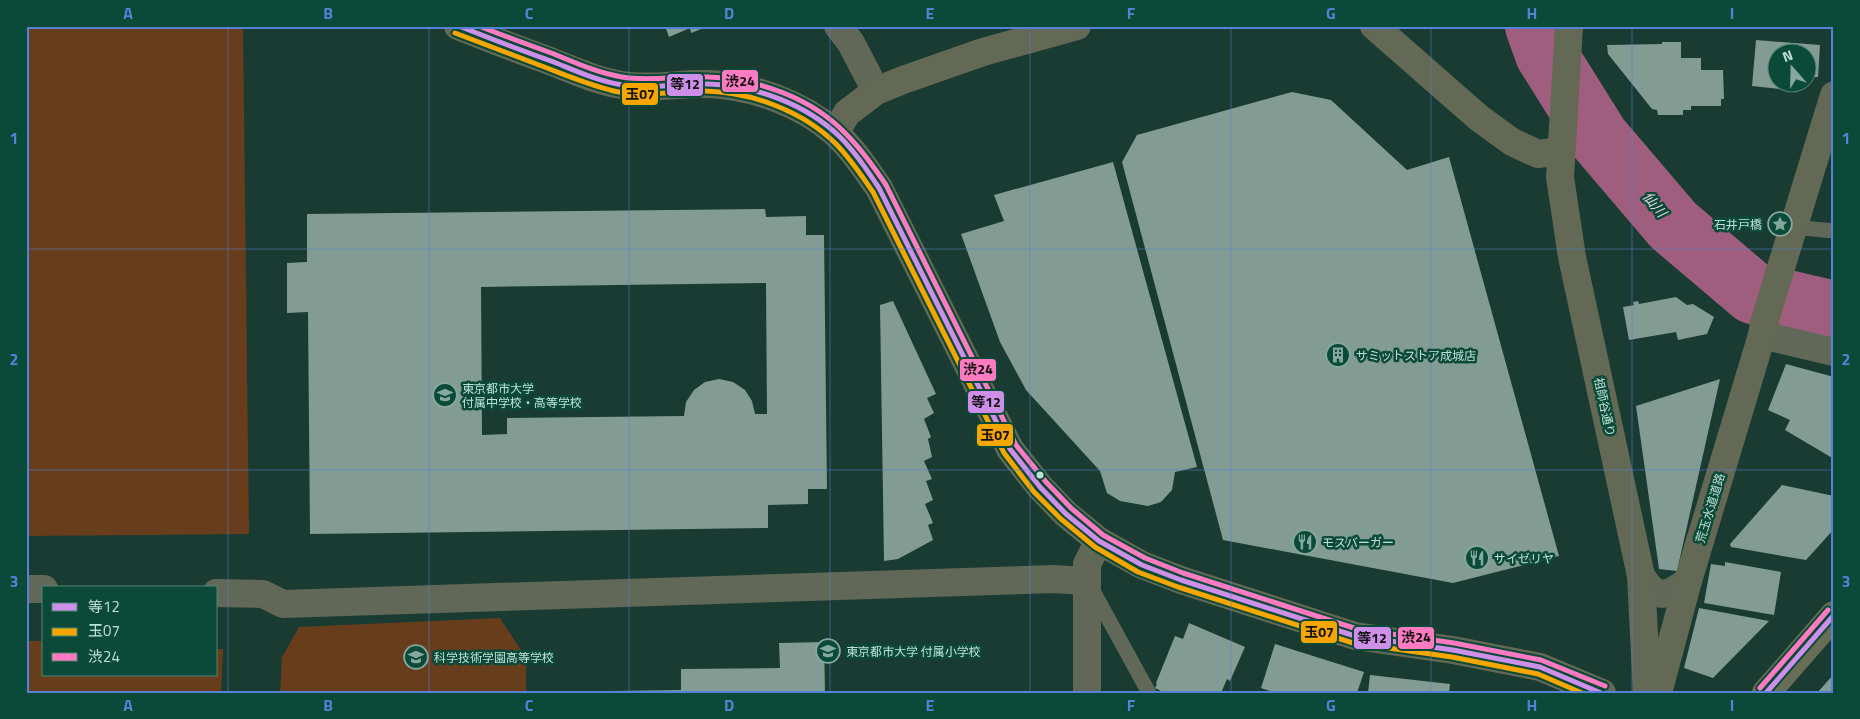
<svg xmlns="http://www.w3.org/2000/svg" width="1860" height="719" font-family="'Titillium Web','Noto Sans JP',sans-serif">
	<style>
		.green { fill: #683d1c }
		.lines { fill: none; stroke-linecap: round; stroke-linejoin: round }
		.river { stroke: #9f5e7d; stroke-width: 62 }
		.building { fill: #829c94; fill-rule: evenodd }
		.lane { stroke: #616858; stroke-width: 15 }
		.street { stroke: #616858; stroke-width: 28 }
		.secondary { stroke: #636954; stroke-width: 28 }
		.primary { stroke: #686e55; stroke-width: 28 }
		.bus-1-casing { stroke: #0b4939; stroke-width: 9 }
		.bus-2-casing { stroke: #0b4939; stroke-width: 9 }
		.bus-3-casing { stroke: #0b4939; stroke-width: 9 }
		.bus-1 { stroke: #ce8fe9; stroke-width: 5 }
		.bus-2 { stroke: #f7a600; stroke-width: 5 }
		.bus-3 { stroke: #fe7ac1; stroke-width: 5 }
		.grid { fill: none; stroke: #5582d7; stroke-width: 1; stroke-opacity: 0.55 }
		.bus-dot { fill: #bee2d5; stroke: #0b4939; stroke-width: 2 }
		.labels { text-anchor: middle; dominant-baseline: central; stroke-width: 5; stroke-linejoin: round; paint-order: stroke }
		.poi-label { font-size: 12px; fill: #bee2d5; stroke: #0b4939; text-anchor: start }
		.street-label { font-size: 12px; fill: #bee2d5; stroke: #0b4939 }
		.water-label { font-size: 14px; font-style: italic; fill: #f2dbe4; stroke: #0b4939 }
		.line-badge { stroke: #0b4939; stroke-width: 2 }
		.pale-badge-label { font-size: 14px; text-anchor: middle; font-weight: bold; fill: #111 }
		.neatline { fill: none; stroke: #5582d7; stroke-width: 2 }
		.grid-label { font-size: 16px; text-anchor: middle; font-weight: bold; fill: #5582d7 }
	</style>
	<rect width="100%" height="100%" fill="#193b32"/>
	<!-- green -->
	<path class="green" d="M 26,26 L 243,26 L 249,534 L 26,536 Z
		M 500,618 L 526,658 L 526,693 L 280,693 L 282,657 L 299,627 Z
		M 26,641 L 44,641 L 44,675 L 216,675 L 216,649 L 223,649 L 221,693 L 26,693 Z"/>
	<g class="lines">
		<!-- river -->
		<path class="river" d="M 1536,26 L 1546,54 L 1598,137 L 1673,225 L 1753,293 L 1834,312"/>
	</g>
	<!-- building -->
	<path class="building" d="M 665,26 L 709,26 L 691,33 L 690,28 L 669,37 Z
		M 1756,40 L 1820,45 L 1818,77 L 1808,77 L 1808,52 L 1778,52 L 1778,82 L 1782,82 L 1781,89 L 1752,86 Z
		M 1662,42 L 1681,42 L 1681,58 L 1701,58 L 1701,70 L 1723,70 L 1724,99 L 1721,99 L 1721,106 L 1691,106 L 1691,110 L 1683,110 L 1683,115 L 1658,115 L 1657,110 L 1652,109 L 1608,54 L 1607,45 L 1662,44 Z
		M 1292,92 L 1331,100 L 1407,170 L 1449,157 L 1559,556 L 1453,583 L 1223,540 L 1122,162 L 1137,135 Z
		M 1113,162 L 1197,467 L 1175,472 L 1172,490 L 1161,502 L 1148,506 L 1120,501 L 1107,493 L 1100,471 L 1026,390 L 1000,342 L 961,234 L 1004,221 L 994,195 Z
		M 765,209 L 766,217 L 806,216 L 806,235 L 824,235 L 827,489 L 808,489 L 808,504 L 768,505 L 768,528 L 310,534 L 308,312 L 287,313 L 287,263 L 307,262 L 307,214 ZM 766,283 L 767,414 L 755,414 L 752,401 L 745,390 L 733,382 L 719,379 L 705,382 L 694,390 L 686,402 L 684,416 L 507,418 L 507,434 L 482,435 L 481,287 Z
		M 1676,297 L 1687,305 L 1693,304 L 1714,317 L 1707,334 L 1678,340 L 1676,332 L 1629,340 L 1623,307 L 1634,305 L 1633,302 L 1638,301 L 1639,304 Z
		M 893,301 L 936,394 L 927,398 L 934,413 L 924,419 L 931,437 L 928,439 L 932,457 L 924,461 L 932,479 L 926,481 L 933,500 L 925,504 L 933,523 L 928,525 L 933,540 L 898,559 L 884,561 L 880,305 Z
		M 1786,364 L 1834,377 L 1834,459 L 1785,430 L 1790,420 L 1768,410 Z
		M 1720,379 L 1677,571 L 1659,569 L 1636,406 Z
		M 1782,485 L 1834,496 L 1834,529 L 1806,560 L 1731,547 L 1730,544 Z
		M 1725,562 L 1781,572 L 1774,615 L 1704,603 L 1711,564 L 1725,566 Z
		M 1699,608 L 1769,621 L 1713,678 L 1684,668 Z
		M 1189,623 L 1245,647 L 1230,681 L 1227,679 L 1221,693 L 1160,693 L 1161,691 L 1155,688 L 1157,684 L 1156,683 L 1175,636 L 1183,639 Z
		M 824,642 L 825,693 L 610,693 L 610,691 L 681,690 L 681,669 L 780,668 L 779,643 Z
		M 1275,644 L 1364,672 L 1357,693 L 1276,693 L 1261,688 Z
		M 1834,674 L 1834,693 L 1817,693 Z
		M 1370,675 L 1450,684 L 1449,693 L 1368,693 Z"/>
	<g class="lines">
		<!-- lane -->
		<path class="lane" d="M 1792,227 L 1834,231
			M 1092,589 L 1149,693"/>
		<!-- street -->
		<path class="street" d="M 838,26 L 851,43 L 876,91
			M 1762,335 L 1834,352
			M 1641,576 C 1658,602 1667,596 1688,581
			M 26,589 L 44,589
			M 216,593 L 263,594 L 283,604 L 1053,579 L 1087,581
			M 1087,693 L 1087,564 L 1099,541"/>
		<!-- secondary -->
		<path class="secondary" d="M 458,26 C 488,38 519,50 550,61 C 573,70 597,81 622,85 C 651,90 679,83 709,84 C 752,86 801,103 834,132 C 852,148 865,168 879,188 L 1010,449 L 1040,487 L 1066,514 L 1099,541 L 1142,565 L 1181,580 L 1355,636 L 1453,650 L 1540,667 L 1602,693
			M 1374,26 L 1479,118 L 1512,142 L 1538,154 L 1561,151
			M 1569,26 L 1560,177 L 1572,257 L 1641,576 L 1647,693
			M 835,133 L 847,113 L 876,91 L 903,80 L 983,52 L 1077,26
			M 1658,693 L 1688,581 L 1762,335 L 1764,323 L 1834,95"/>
		<!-- primary -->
		<path class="primary" d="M 1766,693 L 1834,615"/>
		<!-- bus-1 casing -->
		<g class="bus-1-casing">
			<path id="bus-1" d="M 459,26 C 489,38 520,50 551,61 C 574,70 597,81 622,85 C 651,90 680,83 709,84 C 756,86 806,104 840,137 C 855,152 867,170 879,188 L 1010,449 L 1040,487 L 1066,514 L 1099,541 L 1142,565 L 1181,580 L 1355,636 L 1453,650 L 1540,667 L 1601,693
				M 1766,693 L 1834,615"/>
		</g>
		<!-- bus-2 casing -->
		<g class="bus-2-casing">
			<path id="bus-2" d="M 455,33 C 486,45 516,56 547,68 C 571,77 594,87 619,92 C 647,97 676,91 705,91 C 751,92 803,111 836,144 C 850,158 861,175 873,192 L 1004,453 L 1034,492 L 1061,519 L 1095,547 L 1138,572 L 1178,587 L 1353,643 L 1452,657 L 1538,674 L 1582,693"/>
		</g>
		<!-- bus-3 casing -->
		<g class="bus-3-casing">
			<path id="bus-3" d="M 479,26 C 504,36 529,45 554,54 C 576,63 598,73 622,77 C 651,82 680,75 709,77 C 758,79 812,98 846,134 C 861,149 874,167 886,185 L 1016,445 L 1046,482 L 1071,508 L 1103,535 L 1145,558 L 1183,573 L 1357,629 L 1454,643 L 1541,660 L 1605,686
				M 1760,688 L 1828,610"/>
		</g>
		<!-- bus-1 -->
		<use href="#bus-1" class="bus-1"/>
		<!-- bus-2 -->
		<use href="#bus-2" class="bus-2"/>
		<!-- bus-3 -->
		<use href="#bus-3" class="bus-3"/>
	</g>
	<!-- grid -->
	<path class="grid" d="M 228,26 L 228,693M 429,26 L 429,693M 629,26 L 629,693M 830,26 L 830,693M 1030,26 L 1030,693M 1231,26 L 1231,693M 1431,26 L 1431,693M 1632,26 L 1632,693M 26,249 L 1834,249M 26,470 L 1834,470"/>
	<!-- icons -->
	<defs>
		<g id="sight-ring" transform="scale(1.25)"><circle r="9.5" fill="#0b4939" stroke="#84a89c" stroke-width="1.5"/><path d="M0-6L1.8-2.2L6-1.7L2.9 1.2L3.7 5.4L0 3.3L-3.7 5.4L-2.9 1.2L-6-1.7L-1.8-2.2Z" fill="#84a89c"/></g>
		<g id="building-ring" transform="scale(1.25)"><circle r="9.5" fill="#0b4939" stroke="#84a89c" stroke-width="1.5"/><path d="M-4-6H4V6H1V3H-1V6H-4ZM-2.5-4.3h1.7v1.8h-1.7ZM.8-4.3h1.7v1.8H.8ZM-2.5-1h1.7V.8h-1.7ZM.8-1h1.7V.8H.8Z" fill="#84a89c"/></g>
		<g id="school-ring" transform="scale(1.25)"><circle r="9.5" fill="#0b4939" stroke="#84a89c" stroke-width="1.5"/><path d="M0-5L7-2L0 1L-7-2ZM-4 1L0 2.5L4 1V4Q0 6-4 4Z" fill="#84a89c"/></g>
		<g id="restaurant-ring" transform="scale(1.25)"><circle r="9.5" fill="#0b4939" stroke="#84a89c" stroke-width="1.5"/><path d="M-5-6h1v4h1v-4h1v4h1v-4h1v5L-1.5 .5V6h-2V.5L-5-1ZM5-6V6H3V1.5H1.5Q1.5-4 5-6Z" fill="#84a89c"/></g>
	</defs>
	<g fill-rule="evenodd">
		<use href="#sight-ring" x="1780" y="224"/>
		<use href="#building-ring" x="1338" y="355"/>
		<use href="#school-ring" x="445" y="395"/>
		<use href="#restaurant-ring" x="1305" y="542"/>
		<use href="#restaurant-ring" x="1477" y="558"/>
		<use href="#school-ring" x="828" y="651"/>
		<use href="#school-ring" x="416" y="657"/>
	</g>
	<!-- markers -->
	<circle class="bus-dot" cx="1040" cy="475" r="4.5"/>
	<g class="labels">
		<!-- poi labels -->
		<g class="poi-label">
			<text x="1762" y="224" text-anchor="end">石井戸橋</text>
			<text x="1356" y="355">サミットストア成城店</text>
			<text x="462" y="388">東京都市大学<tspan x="462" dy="14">付属中学校・高等学校</tspan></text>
			<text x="1322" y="542">モスバーガー</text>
			<text x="1494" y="558">サイゼリヤ</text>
			<text x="846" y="651">東京都市大学 付属小学校</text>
			<text x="434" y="657">科学技術学園高等学校</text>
		</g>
		<!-- street labels -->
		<g class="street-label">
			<text transform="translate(1605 407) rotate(78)">祖師谷通り</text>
			<text transform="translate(1710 508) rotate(-73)">荒玉水道道路</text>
		</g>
		<!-- water labels -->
		<g class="water-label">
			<text transform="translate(1655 204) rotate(50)">仙川</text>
		</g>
	</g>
	<g class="line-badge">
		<rect x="721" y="69" width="38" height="24" rx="5" fill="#fe7ac1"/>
		<rect x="666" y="73" width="38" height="24" rx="5" fill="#ce8fe9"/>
		<rect x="621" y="82" width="38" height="24" rx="5" fill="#f7a600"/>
		<rect x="959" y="358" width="38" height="24" rx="5" fill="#fe7ac1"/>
		<rect x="967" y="390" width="38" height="24" rx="5" fill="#ce8fe9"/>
		<rect x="976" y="423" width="38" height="24" rx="5" fill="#f7a600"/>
		<rect x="1300" y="620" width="38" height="24" rx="5" fill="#f7a600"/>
		<rect x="1397" y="626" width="38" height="24" rx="5" fill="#fe7ac1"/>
		<rect x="1353" y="626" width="39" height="24" rx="5" fill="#ce8fe9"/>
	</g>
	<g class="pale-badge-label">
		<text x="740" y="86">渋24</text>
		<text x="685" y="89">等12</text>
		<text x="640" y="99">玉07</text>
		<text x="978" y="374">渋24</text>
		<text x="986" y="407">等12</text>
		<text x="995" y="440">玉07</text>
		<text x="1319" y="637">玉07</text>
		<text x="1416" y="642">渋24</text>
		<text x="1372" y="643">等12</text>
	</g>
	<!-- border -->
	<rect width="1860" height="719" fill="none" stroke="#0b4939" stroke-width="55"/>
	<!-- legend -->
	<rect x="42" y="586" width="175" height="90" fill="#0b4939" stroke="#538677"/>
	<rect x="52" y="603" width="25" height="8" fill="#ce8fe9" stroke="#538677"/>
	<text x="88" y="612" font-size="15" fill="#bee2d5">等12</text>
	<rect x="52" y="628" width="25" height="8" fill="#f7a600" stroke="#538677"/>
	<text x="88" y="636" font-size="15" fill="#bee2d5">玉07</text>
	<rect x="52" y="653" width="25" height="8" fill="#fe7ac1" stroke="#538677"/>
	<text x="88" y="662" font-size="15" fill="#bee2d5">渋24</text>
	<!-- north arrow -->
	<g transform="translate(1792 68) rotate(340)"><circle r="24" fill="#0b4939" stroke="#538677"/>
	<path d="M0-4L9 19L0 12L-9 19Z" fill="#84a89c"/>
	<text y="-8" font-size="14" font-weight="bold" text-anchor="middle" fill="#bee2d5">N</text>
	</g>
	<rect x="28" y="28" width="1804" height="664" class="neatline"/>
	<g class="grid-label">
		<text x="128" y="19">A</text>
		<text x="328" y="19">B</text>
		<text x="529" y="19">C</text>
		<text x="729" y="19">D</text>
		<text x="930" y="19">E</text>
		<text x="1131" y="19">F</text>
		<text x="1331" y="19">G</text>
		<text x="1532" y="19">H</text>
		<text x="1732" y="19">I</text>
		<text x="14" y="144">1</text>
		<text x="1846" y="144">1</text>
		<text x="14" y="365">2</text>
		<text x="1846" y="365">2</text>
		<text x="14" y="587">3</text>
		<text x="1846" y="587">3</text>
		<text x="128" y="711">A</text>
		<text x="328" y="711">B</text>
		<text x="529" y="711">C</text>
		<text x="729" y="711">D</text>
		<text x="930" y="711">E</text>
		<text x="1131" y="711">F</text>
		<text x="1331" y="711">G</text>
		<text x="1532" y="711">H</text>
		<text x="1732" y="711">I</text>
	</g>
</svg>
